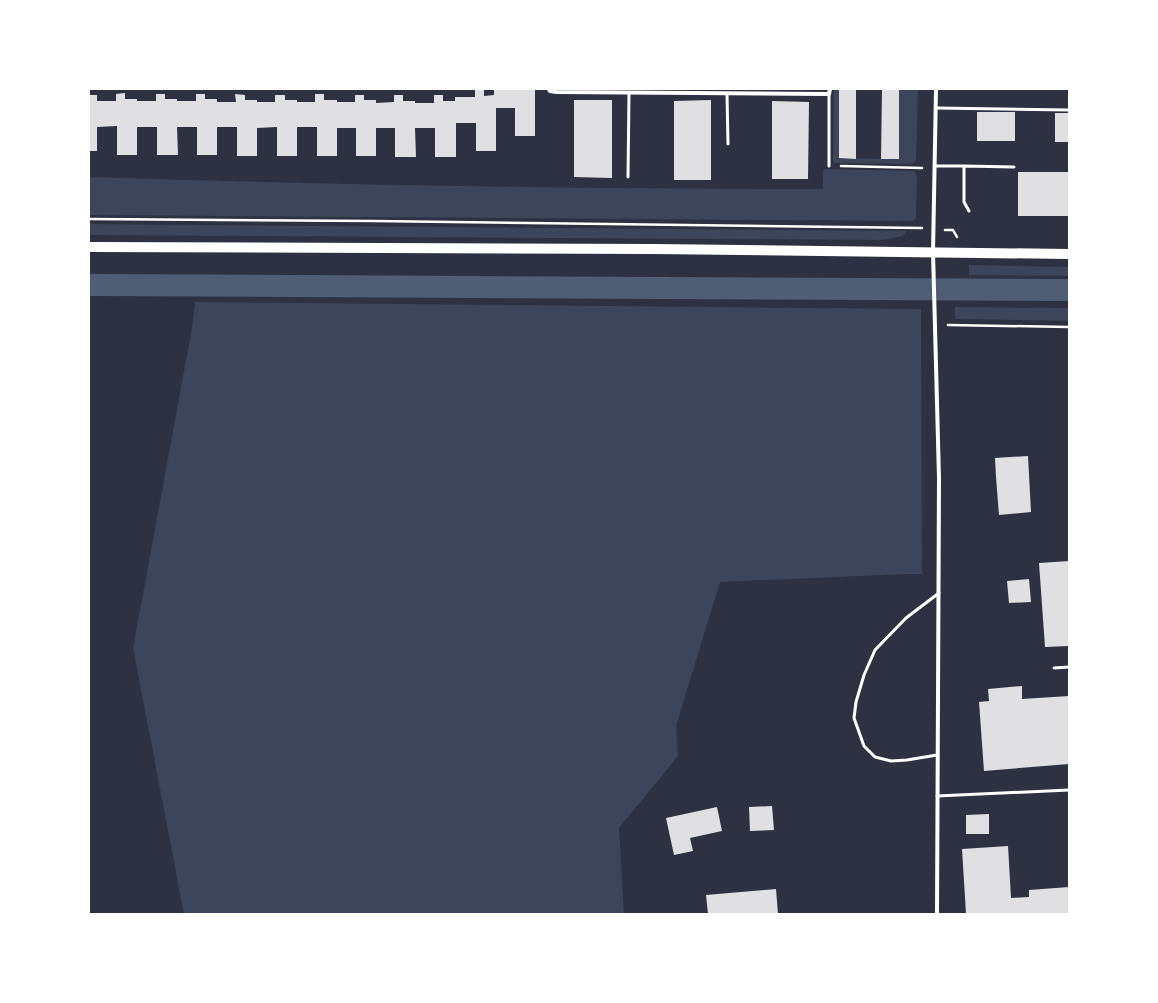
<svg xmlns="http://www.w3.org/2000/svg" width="1158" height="1003" font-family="'Roboto Serif',serif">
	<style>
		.green { fill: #3c4559 }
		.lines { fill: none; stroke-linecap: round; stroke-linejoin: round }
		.canal { stroke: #4f5d75; stroke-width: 22 }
		.building { fill: #e0e0e3 }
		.path { stroke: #fff; stroke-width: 2.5 }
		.service { stroke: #fff; stroke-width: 3 }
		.minor { stroke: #fff; stroke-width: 4 }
		.primary { stroke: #fff; stroke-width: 10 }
	</style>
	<rect width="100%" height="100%" fill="#2d3142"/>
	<!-- green -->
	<path class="green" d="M 834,89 L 839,89 L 839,158 L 898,159 L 899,89 L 918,89 L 916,161 L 914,163 L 910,164 L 833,163 Z
		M 823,169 L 914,171 L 917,176 L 916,218 L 913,221 L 908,221 L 89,215 L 89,177 C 334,185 578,189 823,189 Z
		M 89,224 L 907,231 L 902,236 L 884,240 L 89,235 Z
		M 969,265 L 1069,267 L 1069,276 L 969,275 Z
		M 195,302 L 921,309 L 922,574 L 907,574 L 720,582 L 676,726 L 678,756 L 619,828 L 624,914 L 184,914 L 133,648 L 192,328 Z
		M 955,307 L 1069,308 L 1069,321 L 955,319 Z"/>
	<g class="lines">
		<!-- canal -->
		<path class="canal" d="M 89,285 L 1069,290"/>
	</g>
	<!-- building -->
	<path class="building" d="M 494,89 L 535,89 L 535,136 L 515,136 L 515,108 L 496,108 L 496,151 L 476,151 L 476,123 L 456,123 L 456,157 L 435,157 L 435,128 L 415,128 L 416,157 L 395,157 L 395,128 L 376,128 L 376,156 L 356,156 L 356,128 L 337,128 L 337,156 L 317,156 L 317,127 L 297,127 L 297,156 L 277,156 L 277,127 L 257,128 L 257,156 L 237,156 L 237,127 L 217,127 L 217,155 L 197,155 L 197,127 L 177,127 L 178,155 L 157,155 L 157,127 L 137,127 L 137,155 L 117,155 L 117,126 L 97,127 L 97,151 L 89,151 L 89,95 L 97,95 L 97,101 L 116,101 L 116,94 L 125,93 L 125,99 L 137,99 L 137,101 L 156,101 L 156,94 L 165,94 L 165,99 L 177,99 L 177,101 L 196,101 L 196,94 L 205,94 L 205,99 L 217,99 L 217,102 L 236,102 L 235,94 L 245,95 L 245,100 L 257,100 L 257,102 L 275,102 L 275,95 L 285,95 L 285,100 L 297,100 L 297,102 L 315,102 L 315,94 L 324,94 L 324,100 L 337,100 L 337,102 L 355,102 L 355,95 L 364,95 L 364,100 L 376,100 L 376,103 L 394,102 L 394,95 L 403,95 L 403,101 L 415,101 L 415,103 L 434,103 L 434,95 L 443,95 L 443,101 L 455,101 L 455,97 L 475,97 L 475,90 L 484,90 L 484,96 L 494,95 Z
		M 839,89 L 856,89 L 856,159 L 839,158 Z
		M 882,89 L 899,89 L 899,159 L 881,159 Z
		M 574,100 L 612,100 L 612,178 L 574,177 Z
		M 711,100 L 711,180 L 674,180 L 674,101 Z
		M 772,101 L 809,102 L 808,179 L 772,179 Z
		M 977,112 L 1015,112 L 1015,141 L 977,141 Z
		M 1055,113 L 1069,113 L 1069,142 L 1055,142 Z
		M 1018,172 L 1069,172 L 1069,216 L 1018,216 Z
		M 1028,456 L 1031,512 L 999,515 L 996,477 L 1005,476 L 996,477 L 995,458 Z
		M 1069,561 L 1069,646 L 1045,647 L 1039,563 Z
		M 1029,579 L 1031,602 L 1009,603 L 1007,581 Z
		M 1022,686 L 1022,699 L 1069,696 L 1069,764 L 984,771 L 979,702 L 989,701 L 988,689 Z
		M 772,806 L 774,830 L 750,831 L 749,807 Z
		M 717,807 L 722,831 L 690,838 L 693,851 L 674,855 L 666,818 Z
		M 989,814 L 989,834 L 966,834 L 966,815 Z
		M 1008,846 L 1011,898 L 1029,897 L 1029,890 L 1069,887 L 1069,914 L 966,914 L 962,849 Z
		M 776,889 L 778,914 L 708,914 L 706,895 Z"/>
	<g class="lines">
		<!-- path -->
		<path class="path" d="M 841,166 L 922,168
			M 89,219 L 374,221 L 922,228
			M 945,230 L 953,230 L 957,237
			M 948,325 L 1069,327"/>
		<!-- service -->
		<path class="service" d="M 727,94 L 728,144
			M 936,108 L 1069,110
			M 829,166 L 829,94
			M 935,166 L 964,166 L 964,202 L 969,211
			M 964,166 L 1014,167
			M 628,177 L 629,94
			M 1054,668 L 1069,667
			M 937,755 L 907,760 L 891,761 L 875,757 L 864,746 L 854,718 L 856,702 L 864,675 L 875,650 L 906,618 L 939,593
			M 937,796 L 1069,790"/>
		<!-- minor -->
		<path class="minor" d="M 549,89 L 550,91 L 556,92 L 829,94 L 830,89
			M 936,89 L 933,252 L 939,478 L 937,914"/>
		<!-- primary -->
		<path class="primary" d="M 89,247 L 653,249 L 1069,254"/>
	</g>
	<!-- border -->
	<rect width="1158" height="1003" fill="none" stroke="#ffffff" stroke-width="180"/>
</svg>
